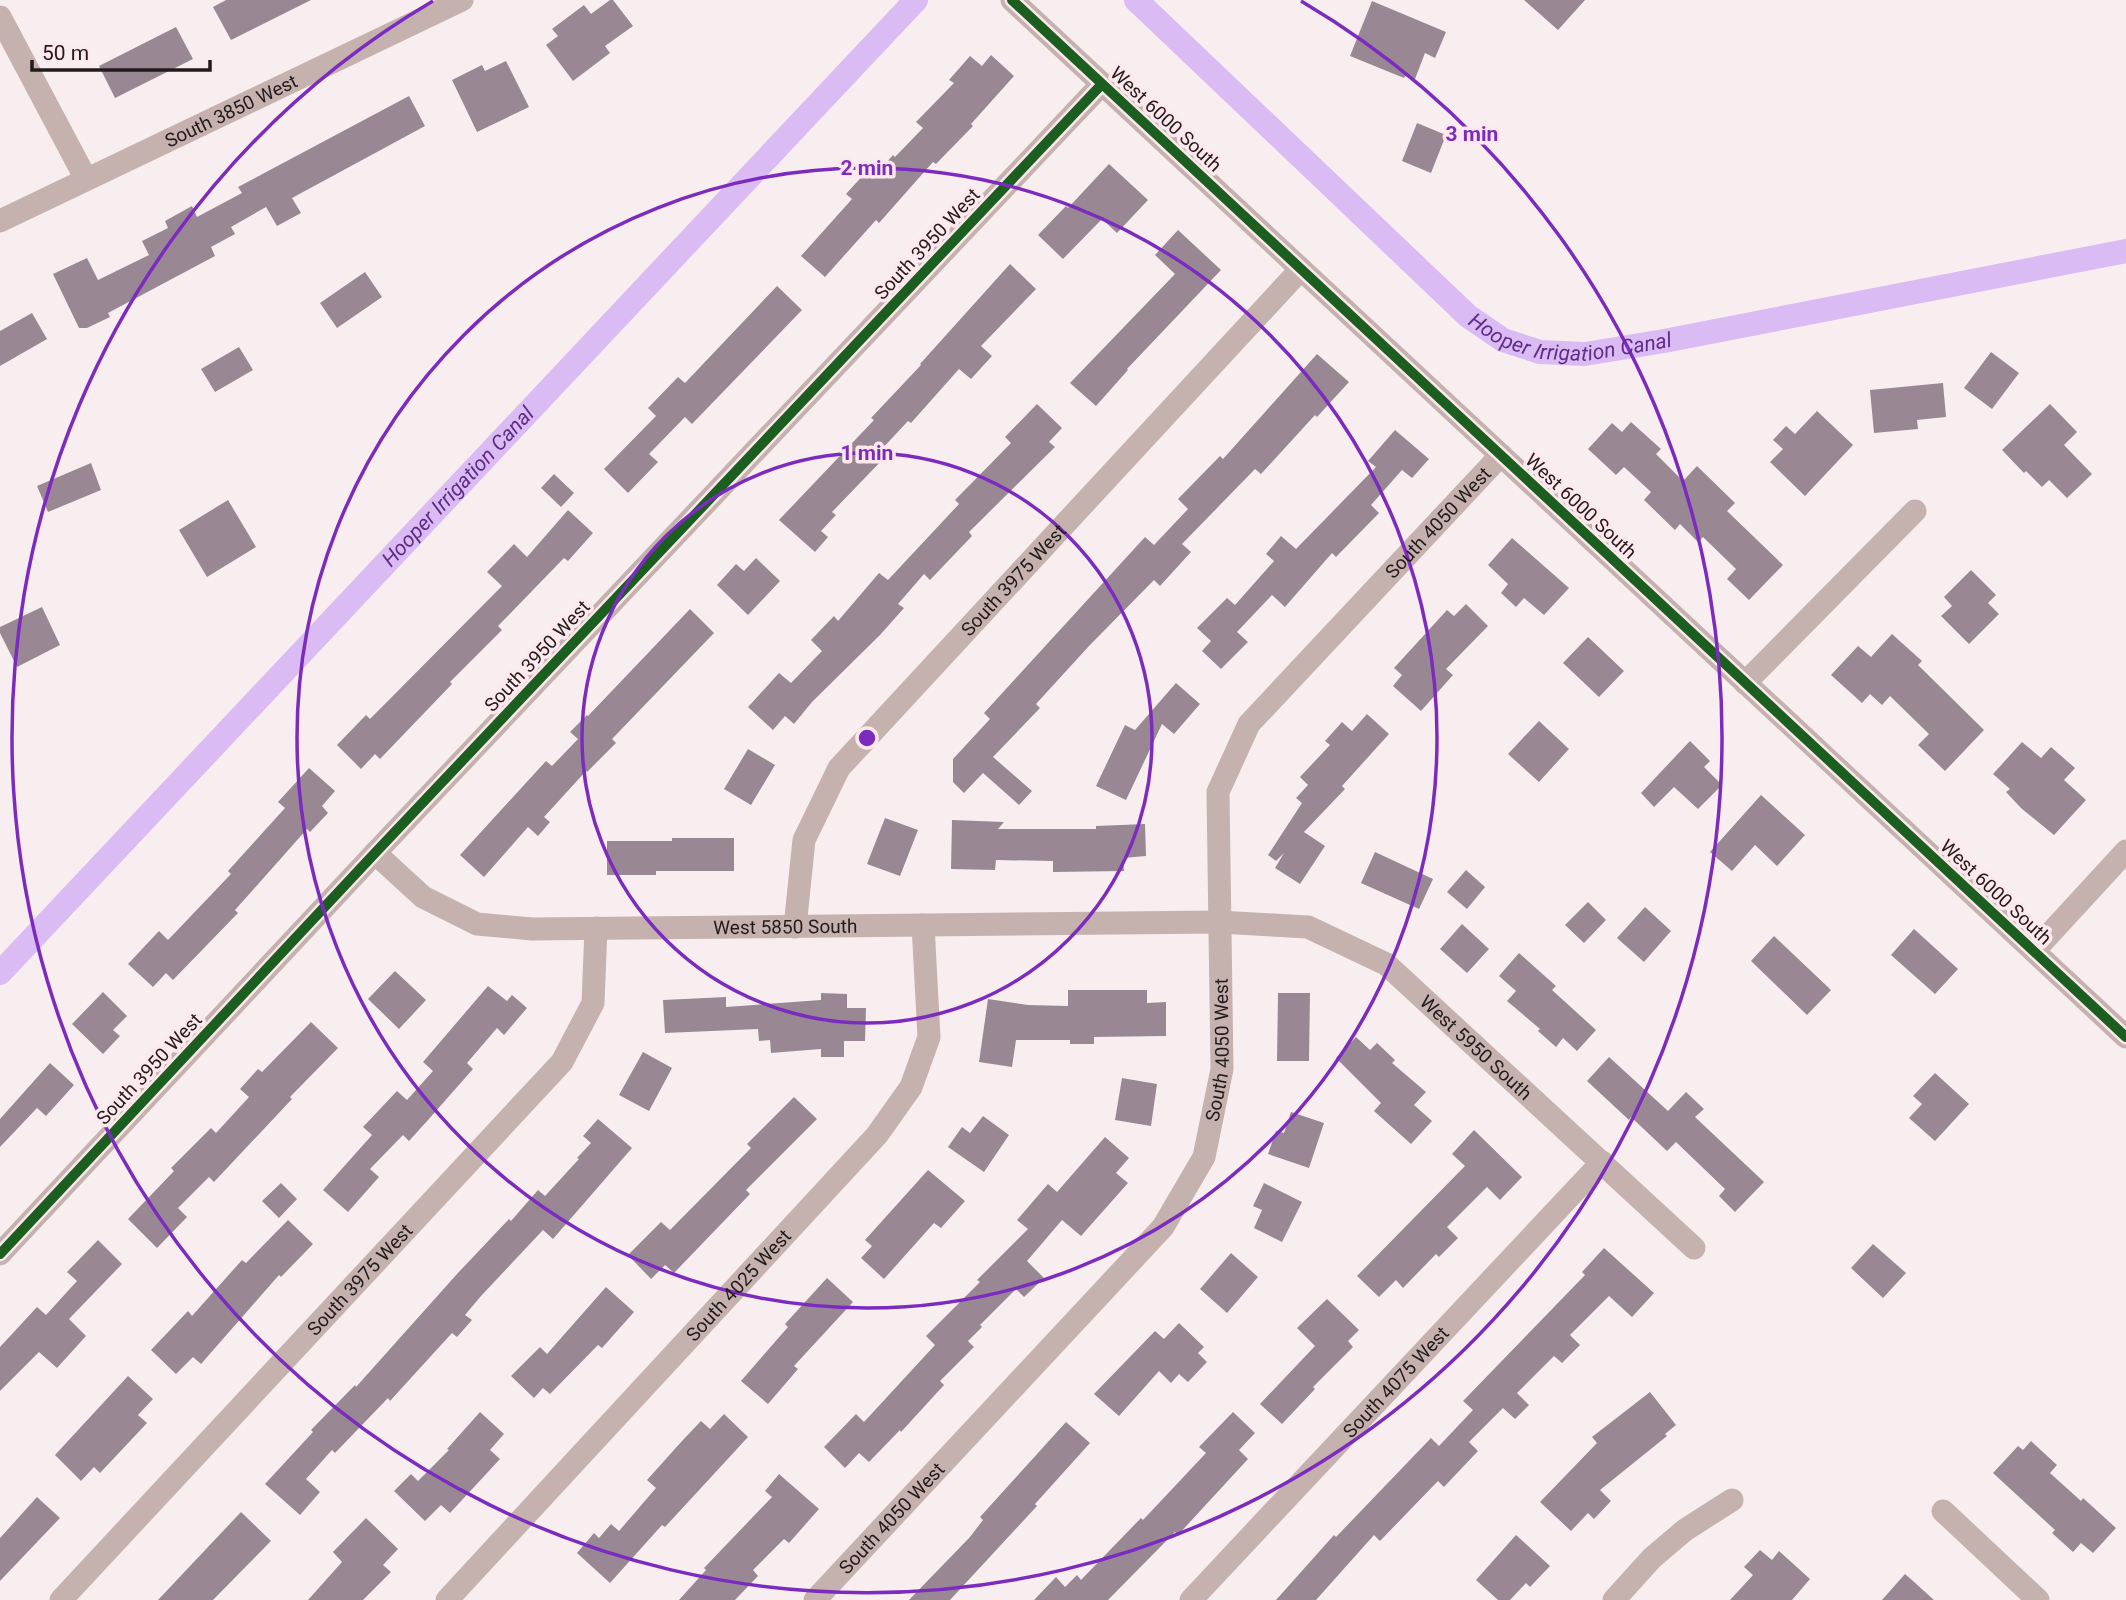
<svg xmlns="http://www.w3.org/2000/svg" width="2126" height="1600" font-family="Roboto,sans-serif">
	<style>
		.lines { fill: none; stroke-linecap: round; stroke-linejoin: round }
		.canal { stroke: #dbbbf4; stroke-width: 24 }
		.building { fill: #998894 }
		.minor { stroke: #c5b2af; stroke-width: 23 }
		.cycleway-casing { stroke: #fde9ed; stroke-width: 15 }
		.cycleway { stroke: #1b5e20; stroke-width: 10 }
		.ring { fill: none; stroke: #7b2cbf; stroke-width: 3.5 }
		.labels { text-anchor: middle; dominant-baseline: central; stroke-width: 7; stroke-linejoin: round; paint-order: stroke }
		.street-label { font-size: 19px; fill: #231a1c; stroke: #fde9ed }
		.water-label { font-size: 21px; font-style: italic; fill: #5f2c87; stroke: #fde9ed }
		.centre { fill: #7b2cbf; stroke: #fde9ed; stroke-width: 3.5 }
		.ring-label { font-size: 21px; text-anchor: middle; font-weight: bold; fill: #7b2cbf; stroke: #fde9ed; stroke-width: 7; stroke-linejoin: round; paint-order: stroke }
	</style>
	<rect width="100%" height="100%" fill="#f8eef0"/>
	<g class="lines">
		<!-- canal -->
		<g class="canal">
			<path id="s1" d="M 1136,0 L 1468,316 L 1503,340 L 1540,352 L 1585,354 L 1664,341 L 2126,251"/>
			<path id="s2" d="M 0,973 L 916,0"/>
		</g>
	</g>
	<!-- building -->
	<path class="building" d="M 226,0 L 311,0 L 231,40 L 213,7 Z
		M 610,0 L 613,0 L 633,26 L 605,46 L 610,53 L 573,81 L 546,45 L 558,36 L 552,29 L 584,5 L 591,14 Z
		M 1524,0 L 1585,0 L 1558,30 Z
		M 1372,1 L 1446,32 L 1435,58 L 1425,53 L 1415,79 L 1405,76 L 1404,78 L 1350,56 Z
		M 176,27 L 193,59 L 115,98 L 99,66 Z
		M 991,55 L 1014,76 L 971,124 L 973,126 L 936,164 L 933,162 L 879,223 L 876,220 L 825,277 L 801,256 L 852,199 L 846,194 L 865,173 L 872,179 L 893,155 L 895,157 L 923,128 L 916,122 L 954,83 L 949,80 L 970,56 L 982,66 Z
		M 506,61 L 529,107 L 477,132 L 452,80 L 482,65 L 485,71 Z
		M 409,96 L 425,126 L 292,198 L 301,213 L 277,226 L 266,207 L 231,227 L 235,234 L 211,247 L 215,256 L 108,313 L 110,317 L 87,328 L 79,328 L 53,274 L 87,258 L 98,280 L 149,255 L 142,241 L 168,228 L 165,221 L 192,206 L 197,217 L 242,193 L 238,187 Z
		M 1417,123 L 1446,135 L 1431,173 L 1402,161 Z
		M 1109,164 L 1148,200 L 1117,233 L 1102,219 L 1063,259 L 1038,235 L 1066,206 L 1068,208 Z
		M 1178,230 L 1221,270 L 1127,369 L 1128,370 L 1096,406 L 1070,383 L 1175,274 L 1155,255 Z
		M 1010,264 L 1036,289 L 981,346 L 992,356 L 971,379 L 959,369 L 911,423 L 908,421 L 881,450 L 886,456 L 832,512 L 836,515 L 821,531 L 828,537 L 815,552 L 779,520 L 874,420 L 871,418 L 921,365 L 920,364 Z
		M 365,272 L 382,297 L 337,328 L 320,303 Z
		M 777,286 L 802,310 L 692,424 L 685,417 L 649,454 L 658,462 L 628,493 L 604,469 L 656,416 L 648,408 L 678,377 L 685,383 Z
		M 32,313 L 47,339 L 0,366 L 0,331 Z
		M 239,347 L 253,370 L 215,392 L 201,369 Z
		M 1991,352 L 2019,373 L 1992,409 L 1964,388 Z
		M 1317,354 L 1349,382 L 1317,417 L 1315,415 L 1261,474 L 1255,469 L 1182,544 L 1191,552 L 1160,586 L 1154,580 L 1089,646 L 1036,704 L 1040,708 L 993,757 L 1032,791 L 1019,805 L 983,773 L 964,793 L 953,782 L 953,759 L 990,719 L 984,713 L 1145,537 L 1154,545 L 1188,509 L 1178,499 L 1220,456 L 1223,459 Z
		M 1943,383 L 1946,417 L 1917,420 L 1918,429 L 1874,433 L 1870,390 Z
		M 1037,404 L 1062,428 L 1049,442 L 1055,447 L 969,532 L 972,536 L 930,580 L 924,574 L 898,604 L 904,608 L 880,635 L 812,702 L 794,724 L 785,716 L 773,730 L 748,707 L 779,673 L 791,683 L 822,651 L 811,640 L 834,616 L 838,621 L 879,573 L 888,580 L 959,504 L 955,500 L 1011,443 L 1005,437 Z
		M 2050,404 L 2077,432 L 2064,445 L 2092,474 L 2067,498 L 2049,480 L 2042,487 L 2026,471 L 2024,473 L 2002,450 Z
		M 1817,411 L 1853,445 L 1805,496 L 1770,462 L 1783,449 L 1773,440 L 1786,426 L 1795,434 Z
		M 1631,422 L 1661,449 L 1656,454 L 1683,481 L 1697,466 L 1735,503 L 1727,511 L 1783,565 L 1749,600 L 1727,579 L 1736,569 L 1703,537 L 1698,542 L 1680,524 L 1675,530 L 1644,500 L 1651,492 L 1624,467 L 1616,475 L 1588,449 L 1612,423 L 1622,432 Z
		M 1395,430 L 1429,459 L 1412,478 L 1402,470 L 1371,505 L 1379,513 L 1336,557 L 1332,553 L 1285,607 L 1272,595 L 1237,632 L 1248,642 L 1221,669 L 1202,651 L 1211,641 L 1197,628 L 1227,598 L 1235,605 L 1274,561 L 1266,554 L 1281,536 L 1296,549 L 1376,467 L 1368,461 Z
		M 91,463 L 101,490 L 48,512 L 37,486 Z
		M 554,474 L 574,493 L 561,507 L 541,488 Z
		M 228,500 L 256,547 L 207,577 L 179,530 Z
		M 568,510 L 593,533 L 568,561 L 564,558 L 498,626 L 502,630 L 450,682 L 452,684 L 380,759 L 375,754 L 361,769 L 337,745 L 366,715 L 370,719 L 502,586 L 487,572 L 514,544 L 527,557 Z
		M 1512,538 L 1569,588 L 1544,615 L 1524,598 L 1516,607 L 1501,593 L 1508,584 L 1488,565 Z
		M 756,558 L 780,581 L 748,615 L 717,585 L 736,564 L 744,571 Z
		M 1971,570 L 1996,595 L 1988,603 L 1999,614 L 1969,644 L 1941,616 L 1952,606 L 1944,597 Z
		M 1466,604 L 1488,626 L 1446,669 L 1453,675 L 1421,711 L 1393,686 L 1402,675 L 1394,668 L 1447,610 L 1454,616 Z
		M 42,607 L 60,645 L 17,667 L 0,633 L 0,627 Z
		M 690,609 L 714,633 L 612,739 L 616,743 L 587,772 L 586,771 L 544,817 L 550,822 L 538,836 L 528,827 L 484,877 L 460,855 L 546,761 L 552,766 L 578,739 L 570,732 L 587,715 L 588,716 Z
		M 1892,634 L 1922,661 L 1918,665 L 1984,730 L 1945,771 L 1918,745 L 1929,734 L 1890,696 L 1882,705 L 1870,694 L 1862,703 L 1831,675 L 1858,646 L 1871,657 Z
		M 1588,637 L 1624,671 L 1599,697 L 1563,663 Z
		M 1176,683 L 1200,704 L 1174,734 L 1162,724 L 1126,800 L 1096,786 L 1125,725 L 1135,730 Z
		M 1367,714 L 1389,734 L 1342,786 L 1345,789 L 1304,832 L 1325,846 L 1300,884 L 1275,868 L 1284,853 L 1276,861 L 1268,855 L 1302,803 L 1296,798 L 1308,785 L 1300,777 L 1330,745 L 1325,741 L 1342,722 L 1352,731 Z
		M 1539,721 L 1569,749 L 1539,782 L 1508,754 Z
		M 1690,741 L 1710,761 L 1704,767 L 1722,785 L 1698,809 L 1674,787 L 1654,807 L 1641,793 Z
		M 2022,742 L 2041,758 L 2051,747 L 2075,768 L 2064,780 L 2086,800 L 2054,835 L 2021,808 L 2006,792 L 2010,789 L 1993,774 Z
		M 748,749 L 775,765 L 751,805 L 724,789 Z
		M 309,768 L 335,791 L 322,806 L 328,813 L 310,832 L 307,829 L 235,910 L 238,913 L 173,980 L 166,973 L 153,987 L 128,964 L 159,931 L 168,940 L 231,874 L 228,871 L 285,808 L 278,802 Z
		M 1761,795 L 1805,835 L 1777,866 L 1755,845 L 1732,871 L 1710,852 Z
		M 885,818 L 918,830 L 900,876 L 867,864 Z
		M 952,820 L 1004,822 L 998,829 L 1096,829 L 1096,826 L 1145,824 L 1146,856 L 1123,858 L 1124,871 L 1053,872 L 1053,861 L 996,860 L 995,870 L 951,869 Z
		M 672,838 L 734,838 L 734,871 L 656,871 L 656,875 L 607,875 L 607,841 L 672,841 Z
		M 1375,852 L 1433,879 L 1419,909 L 1361,883 Z
		M 1466,870 L 1485,887 L 1467,909 L 1447,892 Z
		M 1588,902 L 1606,920 L 1584,943 L 1565,925 Z
		M 1645,907 L 1671,931 L 1644,962 L 1617,938 Z
		M 1462,924 L 1489,949 L 1467,973 L 1440,949 Z
		M 1914,929 L 1958,969 L 1935,994 L 1891,955 Z
		M 1774,936 L 1831,990 L 1807,1015 L 1751,961 Z
		M 1519,953 L 1556,986 L 1552,990 L 1596,1030 L 1577,1051 L 1563,1038 L 1556,1047 L 1538,1031 L 1540,1029 L 1507,1001 L 1516,991 L 1499,976 Z
		M 395,971 L 426,1000 L 399,1029 L 368,999 Z
		M 488,986 L 507,1001 L 512,995 L 527,1008 L 504,1035 L 497,1028 L 467,1063 L 473,1069 L 428,1120 L 409,1141 L 403,1135 L 370,1169 L 379,1177 L 348,1212 L 323,1190 L 372,1135 L 363,1127 L 397,1091 L 407,1100 L 433,1071 L 423,1062 Z
		M 1068,990 L 1147,990 L 1147,1003 L 1166,1002 L 1166,1036 L 1094,1037 L 1094,1044 L 1070,1044 L 1070,1040 L 1016,1040 L 1012,1067 L 979,1062 L 988,999 L 1028,1005 L 1068,1006 Z
		M 103,992 L 127,1016 L 113,1030 L 120,1036 L 103,1054 L 72,1024 Z
		M 821,993 L 847,994 L 847,1008 L 866,1008 L 865,1041 L 844,1041 L 844,1057 L 821,1057 L 821,1049 L 771,1053 L 770,1040 L 759,1041 L 758,1029 L 665,1033 L 663,1000 L 726,997 L 726,1007 L 821,1000 Z
		M 1278,993 L 1310,993 L 1309,1061 L 1277,1061 Z
		M 311,1022 L 338,1048 L 290,1097 L 292,1099 L 214,1182 L 209,1177 L 178,1208 L 187,1217 L 157,1248 L 128,1219 L 174,1171 L 171,1168 L 211,1128 L 216,1133 L 249,1097 L 240,1089 L 258,1069 L 262,1072 Z
		M 1356,1037 L 1370,1050 L 1377,1043 L 1395,1060 L 1392,1063 L 1426,1092 L 1414,1105 L 1432,1121 L 1411,1144 L 1374,1111 L 1381,1103 L 1336,1058 Z
		M 643,1052 L 672,1068 L 649,1111 L 619,1095 Z
		M 1609,1057 L 1668,1111 L 1686,1092 L 1704,1109 L 1695,1117 L 1764,1182 L 1735,1212 L 1719,1196 L 1725,1189 L 1676,1142 L 1667,1151 L 1631,1117 L 1629,1120 L 1587,1081 Z
		M 50,1063 L 74,1085 L 46,1116 L 37,1108 L 0,1147 L 0,1119 Z
		M 1935,1073 L 1969,1104 L 1935,1141 L 1909,1118 L 1922,1104 L 1913,1096 Z
		M 1122,1078 L 1157,1084 L 1151,1126 L 1115,1120 Z
		M 794,1097 L 817,1119 L 746,1190 L 750,1194 L 674,1273 L 665,1265 L 651,1279 L 628,1255 L 661,1222 L 670,1230 L 751,1148 L 747,1144 Z
		M 1291,1112 L 1324,1123 L 1309,1168 L 1268,1154 L 1276,1131 L 1284,1133 Z
		M 983,1116 L 1009,1135 L 984,1172 L 948,1147 L 962,1127 L 970,1133 Z
		M 598,1119 L 632,1148 L 553,1239 L 543,1230 L 481,1296 L 465,1315 L 472,1320 L 457,1337 L 452,1333 L 390,1401 L 388,1398 L 335,1453 L 332,1450 L 306,1479 L 320,1492 L 300,1515 L 265,1484 L 313,1432 L 311,1430 L 355,1385 L 356,1387 L 457,1274 L 509,1219 L 511,1221 L 538,1190 L 545,1196 L 579,1159 L 577,1158 L 591,1143 L 583,1136 Z
		M 1474,1130 L 1522,1177 L 1500,1200 L 1487,1187 L 1447,1227 L 1458,1238 L 1439,1257 L 1436,1254 L 1403,1288 L 1396,1280 L 1379,1297 L 1357,1276 L 1465,1166 L 1452,1154 Z
		M 1105,1137 L 1129,1158 L 1116,1173 L 1128,1183 L 1081,1236 L 1062,1220 L 1027,1261 L 1044,1278 L 1024,1297 L 1016,1289 L 980,1325 L 982,1327 L 968,1341 L 974,1347 L 940,1381 L 944,1385 L 901,1432 L 900,1430 L 869,1462 L 859,1453 L 845,1468 L 824,1447 L 856,1414 L 864,1422 L 935,1345 L 926,1336 L 980,1282 L 977,1280 L 1028,1229 L 1017,1220 L 1048,1184 L 1057,1192 Z
		M 928,1170 L 965,1201 L 941,1228 L 934,1223 L 884,1279 L 861,1258 L 872,1246 L 865,1240 Z
		M 281,1183 L 297,1199 L 279,1218 L 262,1201 Z
		M 1264,1183 L 1302,1202 L 1282,1242 L 1254,1228 L 1262,1210 L 1253,1206 Z
		M 288,1220 L 313,1244 L 281,1277 L 279,1275 L 201,1364 L 193,1357 L 176,1374 L 151,1350 L 188,1311 L 192,1316 L 242,1260 L 246,1263 Z
		M 98,1240 L 122,1264 L 69,1319 L 86,1336 L 57,1368 L 39,1352 L 0,1391 L 0,1347 L 37,1307 L 46,1315 L 77,1281 L 67,1272 Z
		M 1873,1244 L 1906,1273 L 1883,1298 L 1851,1268 Z
		M 1604,1248 L 1654,1293 L 1632,1317 L 1609,1296 L 1570,1335 L 1580,1345 L 1562,1363 L 1554,1356 L 1517,1393 L 1529,1405 L 1515,1419 L 1503,1408 L 1469,1442 L 1478,1451 L 1444,1487 L 1438,1481 L 1380,1541 L 1374,1535 L 1316,1600 L 1276,1600 L 1334,1535 L 1336,1537 L 1431,1438 L 1439,1446 L 1473,1410 L 1463,1401 L 1585,1275 L 1582,1272 Z
		M 1231,1253 L 1258,1277 L 1227,1313 L 1200,1289 Z
		M 827,1278 L 853,1302 L 794,1366 L 798,1369 L 768,1404 L 741,1381 L 788,1327 L 785,1324 Z
		M 606,1287 L 634,1312 L 602,1348 L 598,1345 L 550,1394 L 543,1388 L 534,1398 L 511,1376 L 540,1347 L 547,1354 Z
		M 1327,1299 L 1359,1330 L 1348,1341 L 1353,1347 L 1313,1387 L 1315,1389 L 1282,1424 L 1260,1404 L 1315,1346 L 1297,1328 Z
		M 1179,1323 L 1204,1347 L 1198,1353 L 1207,1362 L 1188,1382 L 1179,1374 L 1171,1383 L 1159,1371 L 1119,1416 L 1094,1394 L 1155,1331 L 1164,1339 Z
		M 128,1376 L 153,1399 L 138,1415 L 147,1423 L 100,1473 L 94,1467 L 81,1481 L 55,1455 Z
		M 1650,1392 L 1676,1425 L 1665,1434 L 1667,1436 L 1600,1490 L 1611,1501 L 1594,1519 L 1588,1513 L 1571,1531 L 1540,1502 L 1597,1443 L 1592,1437 Z
		M 480,1412 L 504,1434 L 490,1450 L 500,1459 L 450,1513 L 441,1505 L 425,1521 L 394,1491 L 411,1474 L 418,1481 L 449,1450 L 447,1449 Z
		M 1233,1412 L 1255,1433 L 1239,1450 L 1248,1459 L 1178,1535 L 1175,1532 L 1108,1600 L 1034,1600 L 1056,1577 L 1065,1587 L 1077,1575 L 1081,1580 L 1141,1518 L 1143,1520 L 1206,1453 L 1199,1447 Z
		M 724,1414 L 748,1437 L 665,1527 L 662,1525 L 610,1583 L 577,1553 L 594,1533 L 599,1538 L 611,1524 L 619,1531 L 656,1488 L 647,1480 L 682,1441 L 701,1421 L 710,1429 Z
		M 1066,1422 L 1090,1443 L 1035,1504 L 1037,1506 L 950,1600 L 909,1600 L 970,1537 L 983,1520 L 980,1517 Z
		M 2031,1441 L 2057,1465 L 2050,1473 L 2081,1501 L 2083,1498 L 2116,1528 L 2093,1553 L 2081,1543 L 2073,1552 L 2052,1533 L 2055,1530 L 1993,1473 L 2018,1446 L 2023,1450 Z
		M 779,1474 L 819,1509 L 789,1543 L 784,1539 L 753,1570 L 758,1576 L 735,1600 L 679,1600 L 706,1570 L 704,1568 L 772,1497 L 765,1491 Z
		M 37,1497 L 60,1518 L 0,1581 L 0,1538 Z
		M 241,1512 L 271,1541 L 213,1600 L 158,1600 Z
		M 366,1518 L 398,1549 L 383,1565 L 391,1572 L 363,1600 L 308,1600 L 342,1562 L 333,1552 Z
		M 1516,1535 L 1550,1566 L 1530,1587 L 1526,1583 L 1510,1600 L 1498,1600 L 1476,1580 Z
		M 1760,1550 L 1772,1560 L 1779,1551 L 1810,1579 L 1792,1600 L 1730,1600 L 1753,1575 L 1744,1567 Z
		M 1905,1574 L 1913,1581 L 1934,1600 L 1882,1600 Z"/>
	<g class="lines">
		<!-- minor -->
		<g class="minor">
			<path d="M 1012,0 L 2126,1037"/>
			<path d="M 0,17 L 86,179"/>
			<path id="s3" d="M 0,221 L 462,0"/>
			<path d="M 1745,683 L 1915,511"/>
			<path id="s4" d="M 375,853 L 423,897 L 477,924 L 532,929 L 1219,922 L 1308,927 L 1386,964 L 1694,1248"/>
			<path id="s5" d="M 795,927 L 804,840 L 839,768 L 1301,269"/>
			<path d="M 2034,951 L 2126,851"/>
			<path d="M 0,1254 L 375,853 L 1102,84"/>
			<path d="M 1943,1511 L 2038,1600"/>
			<path id="s6" d="M 61,1600 L 562,1062 L 593,1003 L 596,928"/>
			<path id="s7" d="M 447,1600 L 877,1135 L 911,1087 L 929,1037 L 923,925"/>
			<path id="s8" d="M 815,1600 L 1163,1227 L 1204,1157 L 1222,1069 L 1218,792 L 1249,724 L 1501,455"/>
			<path id="s9" d="M 1191,1600 L 1602,1162"/>
			<path d="M 1614,1600 L 1652,1558 L 1685,1530 L 1732,1500"/>
		</g>
		<!-- cycleway casing -->
		<g class="cycleway-casing">
			<path id="cycleway" d="M 1012,0 L 2126,1037
				M 0,1254 L 375,853 L 1102,84"/>
		</g>
		<!-- cycleway -->
		<use href="#cycleway" class="cycleway"/>
	</g>
	<!-- distance rings -->
	<g class="ring">
		<circle cx="867" cy="738" r="285"/>
		<circle cx="867" cy="738" r="570"/>
		<path d="M1301 1A855 855 0 1 1 433 1"/>
	</g>
	<g class="labels">
		<!-- street labels -->
		<g class="street-label">
			<text stroke="none"><textPath href="#s3" startOffset="256">South 3850 West</textPath></text>
			<text transform="translate(1166 119) rotate(43)">West 6000 South</text>
			<text transform="translate(927 244) rotate(-47)">South 3950 West</text>
			<text transform="translate(1581 506) rotate(43)">West 6000 South</text>
			<text stroke="none"><textPath href="#s8" startOffset="1309">South 4050 West</textPath></text>
			<text stroke="none"><textPath href="#s5" startOffset="424">South 3975 West</textPath></text>
			<text transform="translate(537 656) rotate(-47)">South 3950 West</text>
			<text transform="translate(1996 892) rotate(43)">West 6000 South</text>
			<text stroke="none"><textPath href="#s4" startOffset="434">West 5850 South</textPath></text>
			<text stroke="none"><textPath href="#s4" startOffset="1166">West 5950 South</textPath></text>
			<text stroke="none"><textPath href="#s8" startOffset="700">South 4050 West</textPath></text>
			<text transform="translate(149 1069) rotate(-47)">South 3950 West</text>
			<text stroke="none"><textPath href="#s6" startOffset="438">South 3975 West</textPath></text>
			<text stroke="none"><textPath href="#s7" startOffset="429">South 4025 West</textPath></text>
			<text stroke="none"><textPath href="#s9" startOffset="299">South 4075 West</textPath></text>
			<text stroke="none"><textPath href="#s8" startOffset="112">South 4050 West</textPath></text>
		</g>
		<!-- water labels -->
		<g class="water-label">
			<text stroke="none"><textPath href="#s1" startOffset="567">Hooper Irrigation Canal</textPath></text>
			<text stroke="none"><textPath href="#s2" startOffset="668">Hooper Irrigation Canal</textPath></text>
		</g>
	</g>
	<circle cx="867" cy="738" r="10" class="centre"/>
	<g class="ring-label">
		<text x="1472" y="141">3 min</text>
		<text x="867" y="175">2 min</text>
		<text x="867" y="460">1 min</text>
	</g>
	<!-- scale -->
	<path d="M32 60v10h178v-10" fill="none" stroke="#231a1c" stroke-width="3.5"/>
	<text x="42" y="60" font-size="21" fill="#231a1c" stroke="#fde9ed" stroke-width="5" paint-order="stroke">50 m</text>
</svg>
